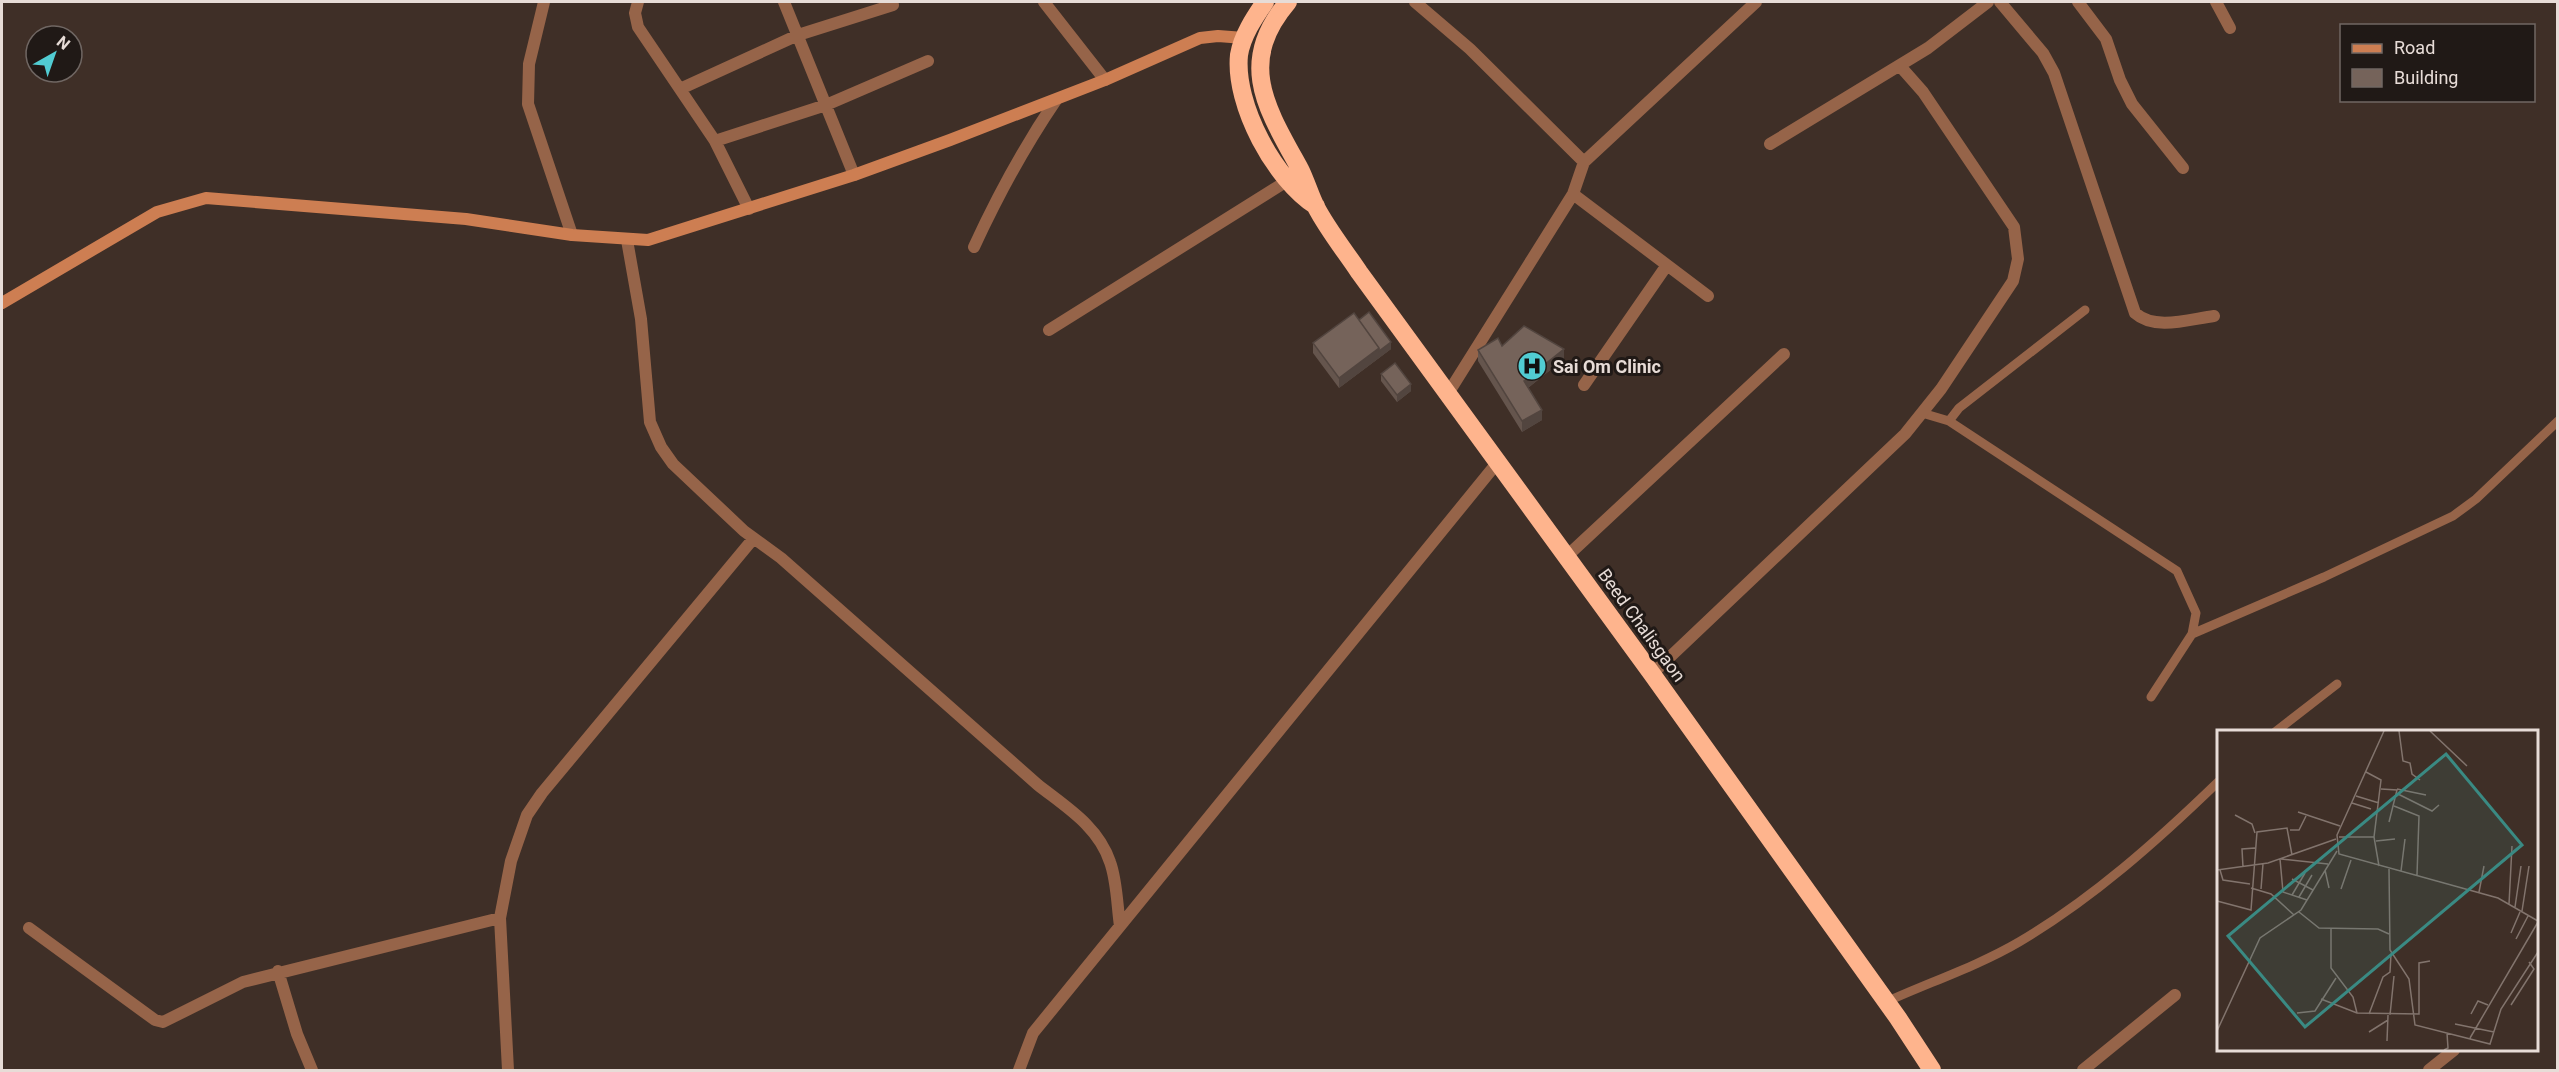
<svg xmlns="http://www.w3.org/2000/svg" width="2559" height="1072" font-family="Roboto,sans-serif">
	<style>
		.lines { fill: none; stroke-linecap: round; stroke-linejoin: round }
		.lane { stroke: #966449; stroke-width: 9 }
		.street { stroke: #966449; stroke-width: 12 }
		.secondary { stroke: #cd7e52; stroke-width: 12 }
		.highway { stroke: #feb48d; stroke-width: 18 }
		.wall { fill: #65554d }
		.shaded-wall { fill: #52453f }
		.building { fill: #75635a; stroke: #52453f; stroke-width: 1.5 }
		.labels { text-anchor: middle; dominant-baseline: central; stroke-width: 6; stroke-linejoin: round; paint-order: stroke }
		.poi-label { font-size: 18px; font-weight: bold; fill: #e7dcd7; stroke: #201916; text-anchor: start }
		.street-label { font-size: 18px; fill: #e7dcd7; stroke: #201916 }
		.inset-road { fill: none; stroke: #82746d; stroke-width: 1.5 }
		.view { fill: #3a8a83; fill-opacity: 0.15; stroke: #3a8a83; stroke-width: 3 }
		.inset-edge { fill: none; stroke: #e7dcd7; stroke-width: 3 }
	</style>
	<rect width="100%" height="100%" fill="#3f2f27"/>
	<g class="lines">
		<!-- lane -->
		<path class="lane" d="M 1922,413 L 1949,421 L 2177,571 L 2196,613 L 2192,634 L 2151,697
			M 1949,421 L 1959,408 L 2085,310
			M 2192,634 L 2324,577 L 2453,516 L 2476,499 L 2558,421
			M 2275,732 L 2337,684
			M 1886,1002 C 1930,982 1978,966 2019,942 C 2092,899 2157,841 2218,782"/>
		<!-- street -->
		<path class="street" d="M 544,2 L 529,64 L 528,104 L 572,235
			M 638,2 L 635,13 L 638,27 L 715,141 L 749,209
			M 784,2 L 854,175
			M 1044,2 L 1105,80
			M 1415,2 L 1470,49 L 1584,162
			M 2000,2 L 2043,53 L 2054,73 L 2135,313 C 2155,331 2190,319 2214,316
			M 2078,2 L 2106,39 L 2120,80 L 2132,104 L 2183,168
			M 2216,2 L 2230,28
			M 680,89 L 798,35 L 893,5
			M 715,141 L 826,105 L 928,61
			M 1770,144 L 1928,48 L 1988,2
			M 1573,194 L 1708,296
			M 627,240 L 641,319 L 650,422 L 661,447 L 673,464 L 744,531 L 781,558 L 1038,785 C 1066,807 1098,826 1110,862 C 1117,881 1117,905 1120,926
			M 974,247 C 998,195 1024,147 1056,100
			M 1049,330 L 1287,181
			M 1584,385 L 1667,265
			M 1447,395 L 1573,194 L 1584,162 L 1756,2
			M 1566,557 L 1784,354
			M 1652,674 L 1905,434 L 1941,389 L 2013,281 L 2018,259 L 2014,227 L 1923,92 L 1900,66
			M 29,928 L 155,1020 L 163,1022 L 243,982 L 500,918
			M 278,971 L 297,1034 L 312,1070
			M 508,1070 L 500,918 L 511,861 L 527,815 L 542,793 L 753,539
			M 1019,1070 L 1033,1033 L 1497,463
			M 2083,1070 L 2175,995
			M 2429,1070 L 2454,1050"/>
		<!-- secondary -->
		<path class="secondary" d="M 2,303 L 157,212 L 206,198 L 466,219 L 572,235 L 648,240 L 854,175 L 950,140 L 1105,80 L 1200,38 L 1218,36 L 1244,38"/>
		<!-- highway -->
		<path class="highway" d="M 1265,2 C 1254,18 1242,36 1239,55 C 1234,105 1275,180 1316,206
			M 1288,2 C 1236,63 1267,109 1300,169 C 1306,181 1310,195 1316,207 C 1328,230 1345,251 1359,272 L 1652,674 L 1898,1018 L 1932,1070"/>
	</g>
	<!-- wall -->
	<path class="wall" d="M 1359,320 L 1391,349 L 1339,388 L 1313,353 L 1313,343 Z
		M 1502,346 L 1564,359 L 1528,388 L 1542,420 L 1522,432 L 1478,361 L 1478,350 Z
		M 1381,374 L 1411,391 L 1397,402 L 1381,381 Z"/>
	<!-- shaded-wall -->
	<path class="shaded-wall" d="M 1391,342 L 1391,349 L 1339,388 L 1339,378 L 1379,348 Z
		M 1564,349 L 1564,359 L 1524,391 L 1524,381 Z
		M 1411,384 L 1411,391 L 1397,402 L 1397,395 Z
		M 1542,410 L 1542,420 L 1522,432 L 1522,421 Z"/>
	<!-- building -->
	<path class="building" d="M 1369,312 L 1391,342 L 1379,351 L 1379,348 L 1359,320 Z
		M 1354,313 L 1379,348 L 1339,378 L 1313,343 Z
		M 1524,326 L 1564,349 L 1524,381 L 1542,410 L 1522,421 L 1478,350 L 1498,338 L 1502,346 Z
		M 1395,363 L 1411,384 L 1397,395 L 1381,374 Z"/>
	<!-- icons -->
	<defs>
		<g id="hospital-disc" transform="scale(1.5)"><circle r="9.5" fill="#51ccd2" stroke="#201916"/><path d="M-5-5h3v3.5h4V-5h3V5h-3V1.5h-4V5h-3Z" fill="#111"/></g>
	</defs>
	<g fill-rule="evenodd">
		<use href="#hospital-disc" x="1532" y="366"/>
	</g>
	<g class="labels">
		<!-- poi labels -->
		<g class="poi-label">
			<text x="1553" y="366">Sai Om Clinic</text>
		</g>
		<!-- street labels -->
		<g class="street-label">
			<text transform="translate(1642 625) rotate(54)">Beed Chalisgaon</text>
		</g>
	</g>
	<!-- overview -->
	<g transform="translate(2217 730)">
		<rect width="321" height="321" fill="#3f2f27"/>
		<path class="inset-road" d="M 167,1 L 120,105 L 122,124 L 281,168 L 321,191M 182,1 L 186,31 L 193,33 L 195,44 L 203,50M 213,1 L 250,36M 149,42 L 164,50 L 157,107 L 162,136M 164,59 L 180,60 L 172,92M 180,59 L 209,65M 181,64 L 215,81 L 222,75M 139,66 L 162,73M 135,73 L 154,79M 177,76 L 202,86 L 200,145M 81,82 L 123,96M 18,85 L 35,94 L 38,103M 73,100 L 82,100 L 89,86M 122,107 L 157,107M 0,110 L 0,132M 159,111 L 178,109M 63,129 L 66,162 L 90,170M 64,129 L 111,134M 26,137 L 25,119 L 38,118M 172,139 L 173,220 L 192,249 L 198,295 L 273,314 L 284,279 L 321,222M 0,140 L 51,133 L 119,109M 3,140 L 6,150 L 33,154M 108,140 L 112,158M 184,141 L 188,109M 75,149 L 96,160M 34,158 L 54,164 L 77,185M 44,159 L 46,134M 124,159 L 134,130M 262,162 L 267,136M 75,165 L 88,143M 82,167 L 95,145M 0,171 L 34,180 L 40,102 L 70,98 L 75,125M 292,174 L 295,116M 298,177 L 304,136M 305,181 L 312,136M 82,182 L 102,198 L 161,199 L 172,204M 114,198 L 114,238 L 136,267 L 140,283M 294,203 L 303,182M 299,209 L 311,186M 104,269 L 140,283 L 202,284 L 202,233 L 213,231M 294,275 L 317,239 L 312,232M 80,283 L 98,281 L 119,248M 152,284 L 166,247 L 173,242 L 174,224M 254,284 L 261,271 L 271,275M 173,285 L 177,246M 238,294 L 277,302M 0,301 L 43,208 L 84,180 L 120,121M 152,302 L 171,290M 253,308 L 321,192M 170,311 L 171,285M 227,320 L 231,318 L 230,303"/>
		<path class="view" d="M 229,24 L 305,115 L 88,297 L 11,206 Z"/>
		<rect width="321" height="321" class="inset-edge"/>
	</g>
	<!-- border -->
	<rect width="2559" height="1072" fill="none" stroke="#e7dcd7" stroke-width="6"/>
	<!-- legend -->
	<rect x="2340" y="24" width="195" height="78" fill="#201916" stroke="#706763" stroke-width="1.5"/>
	<rect x="2352" y="44" width="30" height="9" fill="#cd7e52" stroke="#706763" stroke-width="1.5"/>
	<text x="2394" y="54" font-size="18" fill="#e7dcd7">Road</text>
	<rect x="2352" y="69" width="30" height="18" fill="#75635a" stroke="#706763" stroke-width="1.5"/>
	<text x="2394" y="84" font-size="18" fill="#e7dcd7">Building</text>
	<!-- north arrow -->
	<g transform="translate(54 54) rotate(40)"><circle r="28" fill="#201916" stroke="#706763" stroke-width="1.5"/>
	<path d="M0-4.5L10 22L0 15L-10 22Z" fill="#51ccd2"/>
	<text y="-9" font-size="16" font-weight="bold" text-anchor="middle" fill="#e7dcd7">N</text>
	</g>
</svg>
